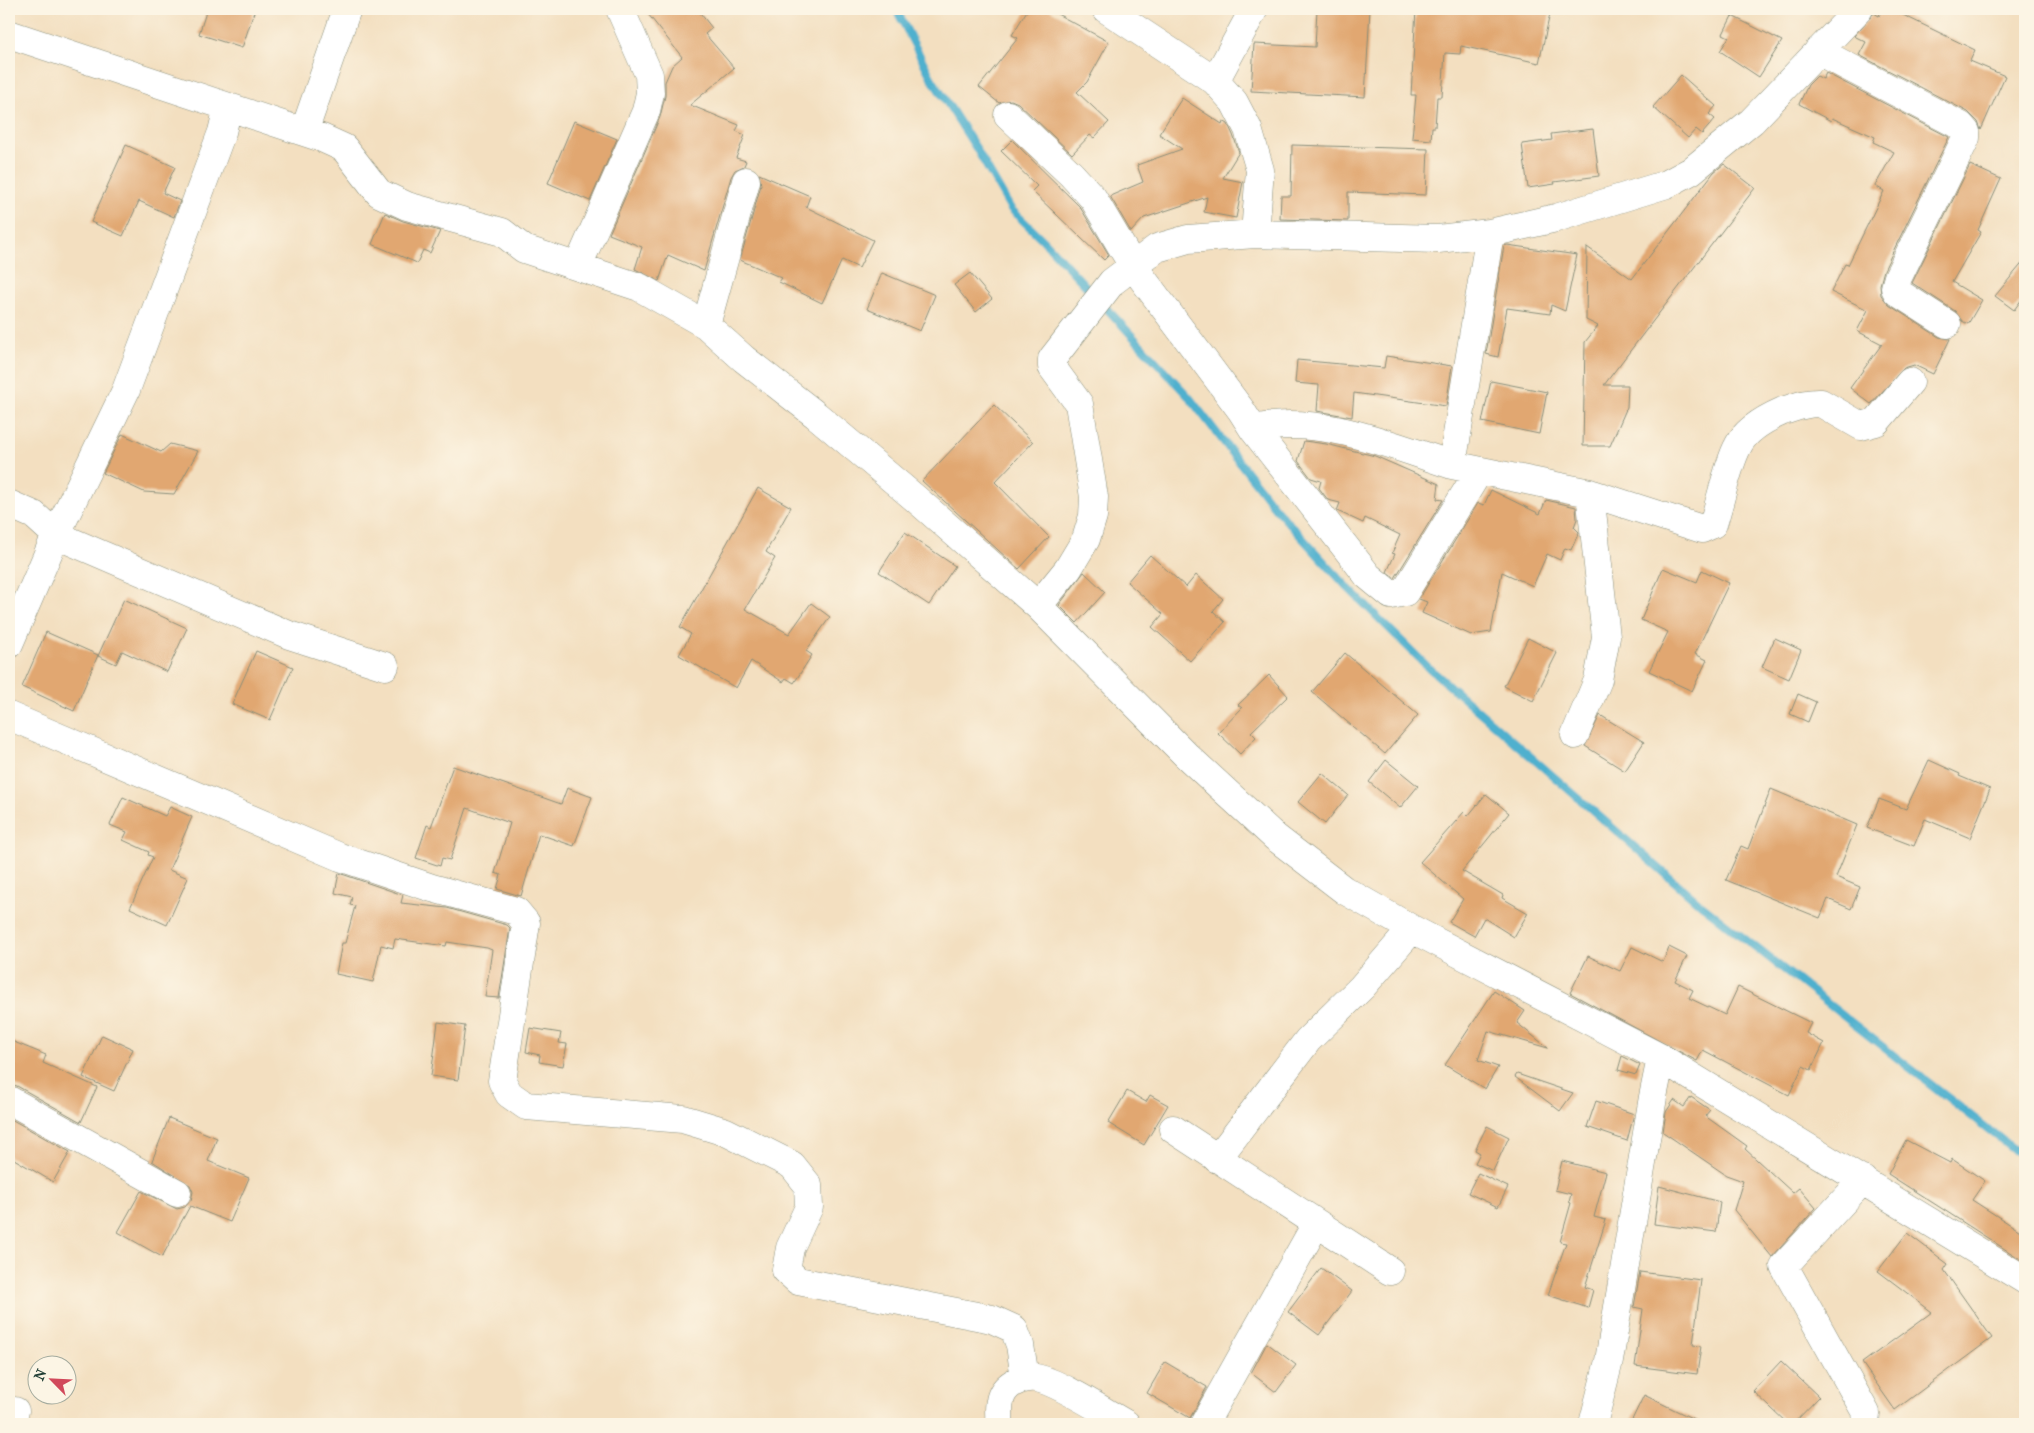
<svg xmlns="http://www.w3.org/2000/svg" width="2034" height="1433" font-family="'IM FELL French Canon',serif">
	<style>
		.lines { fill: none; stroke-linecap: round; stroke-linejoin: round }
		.stream { stroke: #4fb0ce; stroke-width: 8 }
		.building { fill: #e1a771 }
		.minor-casing { stroke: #898e7a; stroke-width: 29 }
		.minor { stroke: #fff; stroke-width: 28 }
	</style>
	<rect width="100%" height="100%" fill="#fcf5e5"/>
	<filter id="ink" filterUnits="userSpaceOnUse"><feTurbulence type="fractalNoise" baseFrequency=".02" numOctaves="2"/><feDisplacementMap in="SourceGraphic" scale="10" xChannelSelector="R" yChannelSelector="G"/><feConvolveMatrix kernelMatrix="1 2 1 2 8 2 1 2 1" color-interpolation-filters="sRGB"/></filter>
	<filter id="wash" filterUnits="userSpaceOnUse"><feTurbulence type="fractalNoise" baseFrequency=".0096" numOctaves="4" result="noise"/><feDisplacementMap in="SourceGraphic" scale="20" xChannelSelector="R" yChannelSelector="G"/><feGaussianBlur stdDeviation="1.12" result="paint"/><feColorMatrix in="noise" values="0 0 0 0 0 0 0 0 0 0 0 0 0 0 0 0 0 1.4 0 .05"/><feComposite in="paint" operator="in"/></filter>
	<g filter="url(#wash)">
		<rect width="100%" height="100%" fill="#f3dfc0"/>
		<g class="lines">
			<!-- stream -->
			<path class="stream" d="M 896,9 L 932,79 L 976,148 L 1011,209 L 1043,240 L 1189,397 L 1275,508 L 1348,588 L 1429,668 L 1699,903 L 2025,1158"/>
		</g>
		<g id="blocks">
			<!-- building -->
			<path class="building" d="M 207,9 L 255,9 L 242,48 L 199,34 Z
				M 644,9 L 697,9 L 712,28 L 705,34 L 734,68 L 690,105 L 739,125 L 736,131 L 745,135 L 736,158 L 746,161 L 744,166 L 735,170 L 731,177 L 704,271 L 668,255 L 659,281 L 635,269 L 642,247 L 609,234 L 660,117 L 665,96 L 665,82 L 672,66 L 682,57 Z
				M 1028,9 L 1048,9 L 1109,42 L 1087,82 L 1077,92 L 1109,122 L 1094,138 L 1090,135 L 1072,154 L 1018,103 L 1011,100 L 999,103 L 979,87 L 1018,38 L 1012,35 Z
				M 1317,9 L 1370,9 L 1365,97 L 1251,91 L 1254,44 L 1315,47 Z
				M 1416,9 L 1551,9 L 1539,63 L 1461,46 L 1460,54 L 1445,53 L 1442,97 L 1437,97 L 1435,127 L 1432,127 L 1431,140 L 1412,138 L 1416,95 L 1411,95 Z
				M 1882,9 L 1901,14 L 1975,50 L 1970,61 L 2005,76 L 1981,130 L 1978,122 L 1968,112 L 1859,55 L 1866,42 L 1854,36 L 1874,13 L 1879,16 Z
				M 1732,16 L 1782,41 L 1759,77 L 1720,51 L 1729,37 L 1723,34 Z
				M 1826,73 L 1949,137 L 1884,270 L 1880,285 L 1881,295 L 1889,305 L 1939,337 L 1950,339 L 1933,374 L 1914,365 L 1904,368 L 1871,404 L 1850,388 L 1882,344 L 1857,331 L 1868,310 L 1831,292 L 1845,264 L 1848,265 L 1884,191 L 1875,186 L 1894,152 L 1873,142 L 1875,137 L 1832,118 L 1831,121 L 1799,104 L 1808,85 L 1817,76 L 1823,79 Z
				M 1681,75 L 1716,106 L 1709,114 L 1715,119 L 1702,134 L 1696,129 L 1688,138 L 1653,107 Z
				M 1182,98 L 1222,124 L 1223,121 L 1228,124 L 1233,135 L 1239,152 L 1223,178 L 1243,182 L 1236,218 L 1204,212 L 1207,197 L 1144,218 L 1131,232 L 1110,196 L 1143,182 L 1137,165 L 1182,149 L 1159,134 Z
				M 574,121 L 617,139 L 590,201 L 548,183 Z
				M 1593,129 L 1599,176 L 1554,182 L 1555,184 L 1528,188 L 1522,144 L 1552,140 L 1551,134 Z
				M 1012,140 L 1080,207 L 1109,255 L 1104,260 L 1032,191 L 1037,186 L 1001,151 Z
				M 126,145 L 175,167 L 163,193 L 180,201 L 174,217 L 139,201 L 123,236 L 91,222 Z
				M 1292,145 L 1428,149 L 1426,195 L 1348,192 L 1348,221 L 1280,219 L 1281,196 L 1291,196 Z
				M 1724,164 L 1755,188 L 1604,385 L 1628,385 L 1627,407 L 1610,446 L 1583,446 L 1585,342 L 1598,326 L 1586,320 L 1587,247 L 1632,279 L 1714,172 Z
				M 1970,165 L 2001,179 L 1978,230 L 1981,232 L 1952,282 L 1982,300 L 1968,324 L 1962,321 L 1955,311 L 1912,283 Z
				M 759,174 L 810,196 L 806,207 L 873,240 L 859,268 L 842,260 L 822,303 L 779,282 L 782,278 L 740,260 L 761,185 Z
				M 385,213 L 403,221 L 440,231 L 430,253 L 423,250 L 417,263 L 372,244 Z
				M 1507,245 L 1577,255 L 1565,311 L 1551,305 L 1550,314 L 1507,308 L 1498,357 L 1486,354 L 1504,246 Z
				M 2025,260 L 2025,295 L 2014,310 L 1995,296 Z
				M 882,273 L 935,295 L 920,331 L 867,309 Z
				M 970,273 L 992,299 L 976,312 L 954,285 Z
				M 1386,356 L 1452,366 L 1446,406 L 1354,393 L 1352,417 L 1317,411 L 1319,385 L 1295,383 L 1297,360 L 1384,368 Z
				M 1491,381 L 1547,392 L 1539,434 L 1482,422 Z
				M 994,405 L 1033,442 L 995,482 L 1049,537 L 1019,569 L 922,481 Z
				M 122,434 L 161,452 L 170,444 L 198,451 L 174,494 L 144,492 L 103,473 Z
				M 1304,441 L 1326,444 L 1375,456 L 1439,484 L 1437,499 L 1443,500 L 1395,578 L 1387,572 L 1395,554 L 1392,553 L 1400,535 L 1365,518 L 1363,523 L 1337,511 L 1340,503 L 1328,500 L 1319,488 L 1321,481 L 1311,478 L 1298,461 Z
				M 758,488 L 791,507 L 766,552 L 775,558 L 745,609 L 789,634 L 811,603 L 830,617 L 806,651 L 812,655 L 794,683 L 786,678 L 783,682 L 751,661 L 736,688 L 679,655 L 691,634 L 680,627 Z
				M 1491,490 L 1540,514 L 1546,500 L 1576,507 L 1577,519 L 1574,527 L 1579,532 L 1571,550 L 1565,548 L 1560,560 L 1547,554 L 1533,586 L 1502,572 L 1491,632 L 1471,635 L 1422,613 L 1427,602 L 1419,599 L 1478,503 L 1484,505 Z
				M 905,532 L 955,566 L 929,605 L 879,572 Z
				M 1150,555 L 1186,587 L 1196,575 L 1223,599 L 1213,611 L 1225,622 L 1190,661 L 1152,627 L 1163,614 L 1127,582 Z
				M 1663,568 L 1697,582 L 1702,570 L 1729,583 L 1695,654 L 1707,660 L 1692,691 L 1649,671 L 1668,632 L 1641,620 Z
				M 1084,572 L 1105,592 L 1077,623 L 1059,605 Z
				M 124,599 L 187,628 L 167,672 L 122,651 L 116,664 L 98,656 Z
				M 46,632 L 98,655 L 74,711 L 22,687 Z
				M 1528,638 L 1557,653 L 1533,701 L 1504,686 Z
				M 1775,638 L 1801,650 L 1789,679 L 1762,667 Z
				M 256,651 L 293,667 L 270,720 L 232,704 Z
				M 1345,653 L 1418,715 L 1385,754 L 1312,692 Z
				M 1269,675 L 1288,696 L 1251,732 L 1256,737 L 1240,754 L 1218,733 L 1242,708 L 1238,705 Z
				M 1798,694 L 1816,702 L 1808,722 L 1790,714 Z
				M 1600,715 L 1644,742 L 1625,771 L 1585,746 Z
				M 1386,760 L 1418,786 L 1400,808 L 1369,782 Z
				M 1929,760 L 1960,774 L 1959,776 L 1990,789 L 1970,838 L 1925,819 L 1914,846 L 1867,828 L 1879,799 L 1906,809 Z
				M 453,766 L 561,804 L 567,788 L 592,797 L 574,846 L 539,834 L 521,896 L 497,889 L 501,875 L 495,873 L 510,823 L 467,808 L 450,860 L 442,858 L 440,866 L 416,858 L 427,825 L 431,827 Z
				M 1322,773 L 1348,795 L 1325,824 L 1298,802 Z
				M 1771,789 L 1857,825 L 1836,877 L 1860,887 L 1851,909 L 1828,899 L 1820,918 L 1726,880 L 1741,846 L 1748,849 Z
				M 1486,794 L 1509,813 L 1462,871 L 1503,895 L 1502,898 L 1528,913 L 1514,937 L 1484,918 L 1474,936 L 1449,922 L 1463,899 L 1420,862 L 1464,812 L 1468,816 Z
				M 123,797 L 165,816 L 170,807 L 192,817 L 169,870 L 188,878 L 167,925 L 130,908 L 153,857 L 148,855 L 149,852 L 123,840 L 127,832 L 110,825 Z
				M 339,873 L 403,895 L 401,903 L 447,908 L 507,925 L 510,928 L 499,998 L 485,997 L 492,950 L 487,948 L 447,942 L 446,946 L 395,939 L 393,948 L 381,945 L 373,982 L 336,974 L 342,943 L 345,943 L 355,906 L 350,905 L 352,897 L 335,893 Z
				M 1632,947 L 1663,962 L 1669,947 L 1687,956 L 1675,981 L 1693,990 L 1689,998 L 1725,1015 L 1738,987 L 1811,1023 L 1806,1033 L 1824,1043 L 1811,1070 L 1803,1066 L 1789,1095 L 1703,1050 L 1697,1061 L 1570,993 L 1588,956 L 1620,971 Z
				M 1494,991 L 1525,1011 L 1517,1023 L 1548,1048 L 1488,1031 L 1478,1060 L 1498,1067 L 1485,1089 L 1445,1065 Z
				M 438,1022 L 465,1026 L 458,1080 L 431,1076 Z
				M 530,1028 L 561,1033 L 559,1043 L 567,1044 L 563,1066 L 539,1062 L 540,1055 L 526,1052 Z
				M 102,1035 L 133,1049 L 114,1091 L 83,1077 Z
				M 9,1040 L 46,1055 L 43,1063 L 97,1087 L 81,1122 L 17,1086 L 9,1084 Z
				M 1622,1056 L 1640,1065 L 1636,1075 L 1618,1070 Z
				M 1517,1074 L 1573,1093 L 1560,1111 L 1515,1077 Z
				M 1127,1091 L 1146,1102 L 1150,1095 L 1168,1105 L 1144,1145 L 1108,1123 Z
				M 1691,1097 L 1710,1110 L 1705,1116 L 1747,1146 L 1745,1149 L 1793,1193 L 1799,1188 L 1816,1208 L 1772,1257 L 1734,1210 L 1743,1181 L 1726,1175 L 1663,1132 L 1666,1112 L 1674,1100 L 1684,1107 Z
				M 1596,1101 L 1634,1114 L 1627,1141 L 1587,1127 Z
				M 9,1118 L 70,1152 L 53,1182 L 9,1156 Z
				M 169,1118 L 217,1138 L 208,1161 L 249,1178 L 230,1222 L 190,1206 L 162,1257 L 118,1232 L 141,1191 L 177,1209 L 185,1207 L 191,1200 L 193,1192 L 190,1185 L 152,1161 Z
				M 1487,1126 L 1509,1137 L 1493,1171 L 1475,1163 L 1480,1153 L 1475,1150 Z
				M 1906,1140 L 1950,1163 L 1952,1159 L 1985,1181 L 1972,1200 L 2025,1234 L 2025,1262 L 1888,1174 Z
				M 1562,1161 L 1606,1172 L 1594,1217 L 1606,1220 L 1585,1287 L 1593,1290 L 1588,1308 L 1548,1295 L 1566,1243 L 1560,1242 L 1571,1203 L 1569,1202 L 1571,1194 L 1555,1190 Z
				M 1478,1173 L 1508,1187 L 1498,1207 L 1468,1193 Z
				M 1659,1186 L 1720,1202 L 1716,1232 L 1654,1224 Z
				M 1907,1233 L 1948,1264 L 1944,1270 L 1992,1338 L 1895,1410 L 1862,1363 L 1932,1312 L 1878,1271 Z
				M 1321,1268 L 1352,1291 L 1319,1335 L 1288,1312 Z
				M 1640,1272 L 1701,1280 L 1693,1345 L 1701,1346 L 1697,1374 L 1635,1366 L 1643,1309 L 1634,1307 Z
				M 1267,1343 L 1296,1365 L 1276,1392 L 1251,1373 Z
				M 1781,1361 L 1819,1397 L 1793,1424 L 1788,1424 L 1753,1391 Z
				M 1165,1362 L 1207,1387 L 1190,1418 L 1147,1393 Z
				M 1644,1395 L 1704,1424 L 1630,1424 Z"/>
		</g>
	</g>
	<g filter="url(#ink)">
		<use href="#blocks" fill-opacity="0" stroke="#898e7a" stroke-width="1"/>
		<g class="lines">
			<!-- minor casing -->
			<g class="minor-casing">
				<path id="minor" d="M 1106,9 L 1215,81 L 1234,102 L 1248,129 L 1260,170 L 1255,234
					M 9,34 L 322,138 L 344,148 L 379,193 L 407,206 L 502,232 L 524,249 L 639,287 L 706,325 L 744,359 L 816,415 L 916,499 L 1038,606 L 1187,756 L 1275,837 L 1344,890 L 1412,929 L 1661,1058 L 2025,1280
					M 1818,51 L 1961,126 L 1966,132 L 1966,138 L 1898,277 L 1895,288 L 1897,292 L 1947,324
					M 1215,81 L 1254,9
					M 1008,115 L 1071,174 L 1093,198 L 1133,266 L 1241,410 L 1253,429 L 1368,576 L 1391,595 L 1405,592 L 1479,471
					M 304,132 L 347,9
					M 1490,233 L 1452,465 L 1590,493 L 1702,529 L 1713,524 C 1720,503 1728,464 1738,446 C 1746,429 1767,418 1783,411 C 1796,407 1807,402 1821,403 L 1861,426 L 1876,422 L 1910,382
					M 578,266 L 646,111 L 650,93 L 649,75 L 620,9
					M 706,325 L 746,181
					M 1253,429 C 1319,414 1390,445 1452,465
					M 9,504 L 34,515 L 56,535 L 289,635 L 385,666
					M 1038,606 L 1068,569 L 1086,539 L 1093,516 L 1094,497 L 1079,404 L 1052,367 L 1052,359 L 1112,282 L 1157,248 L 1188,239 L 1255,234 L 1438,239 L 1490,233 L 1556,218 L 1667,184 L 1691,171 L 1752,121 L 1859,9
					M 9,644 L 56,535 L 126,390 L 222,132 L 228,107
					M 9,716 L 340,857 L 432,888 L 516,911 L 526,923 L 502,1081 L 509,1094 L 526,1106 L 683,1119 L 726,1132 L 792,1165 L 808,1185 L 809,1207 L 790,1248 L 786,1270 L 798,1281 L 992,1319 L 1014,1329 L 1020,1345 L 1025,1378
					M 1575,735 L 1598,680 L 1606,637 L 1590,493
					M 9,1100 L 177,1193
					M 1173,1129 L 1390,1271
					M 1217,1159 L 1308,1040 L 1362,987 L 1412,929
					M 1863,1180 L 1784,1266 L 1866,1413 L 1865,1424
					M 9,1422 L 15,1411
					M 999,1424 C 1000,1417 998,1408 1000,1401 C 1003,1385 1021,1376 1036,1378 C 1057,1381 1106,1413 1126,1424
					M 1204,1424 L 1316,1224
					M 1593,1424 L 1609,1361 L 1653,1097 L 1661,1058"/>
			</g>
			<!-- minor -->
			<use href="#minor" class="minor"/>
		</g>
	</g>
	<!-- margin -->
	<rect width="2034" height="1433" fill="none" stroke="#fcf5e5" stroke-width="30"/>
	<!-- north arrow -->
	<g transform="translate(52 1380) rotate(294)"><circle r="24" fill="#fcf5e5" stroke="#a4ab9e"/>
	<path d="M0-4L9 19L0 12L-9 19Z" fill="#d1495b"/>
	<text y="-8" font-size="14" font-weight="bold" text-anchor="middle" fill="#1f3d34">N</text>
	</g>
</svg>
